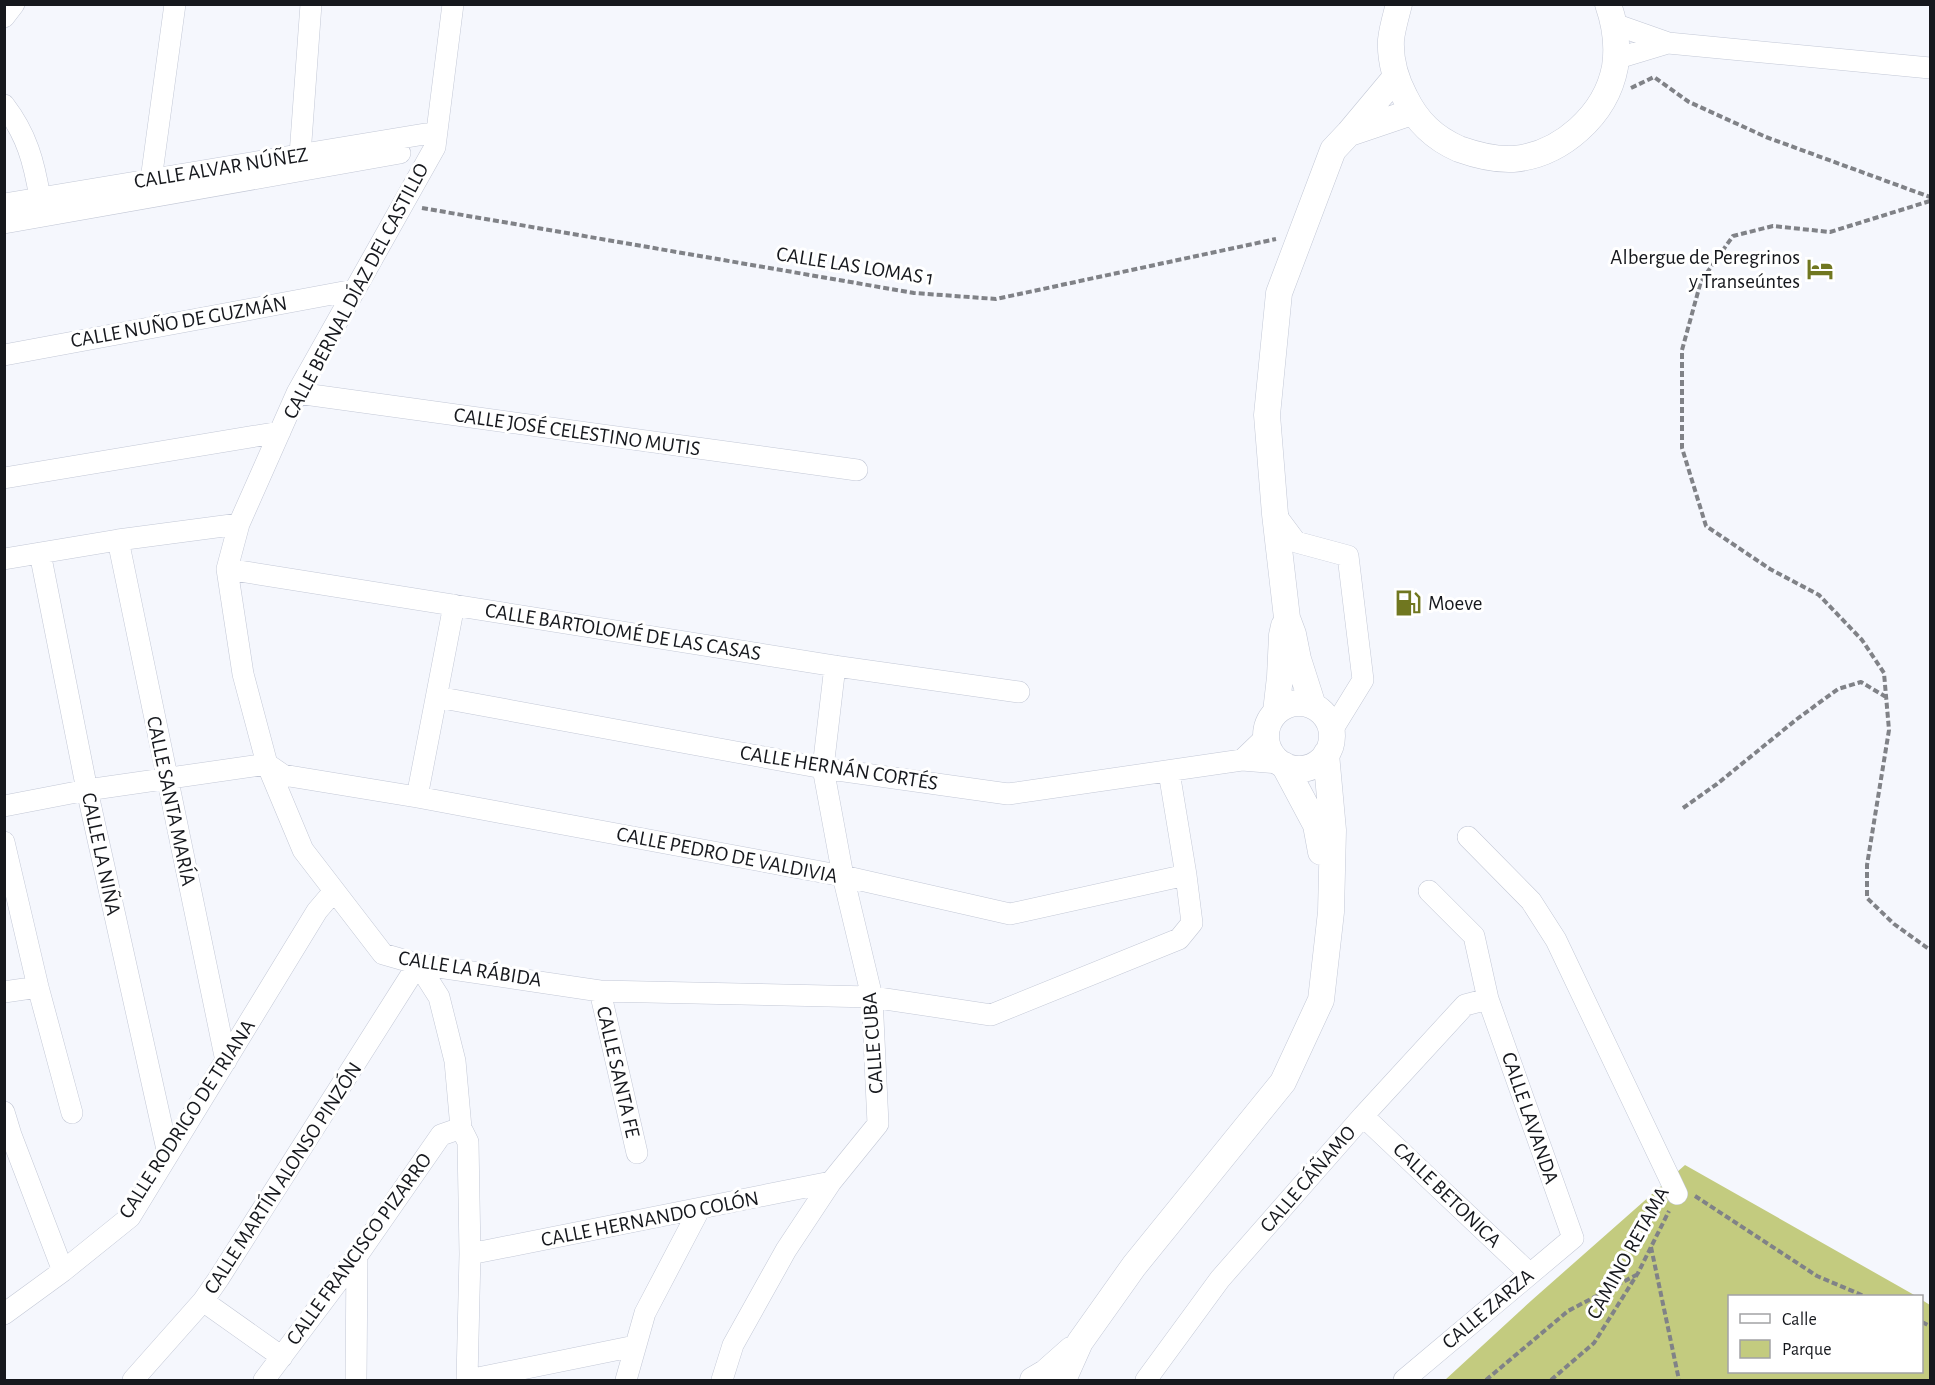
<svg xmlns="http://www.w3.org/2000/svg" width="1935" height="1385" font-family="'Alegreya Sans',sans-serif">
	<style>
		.green { fill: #c3cb7f }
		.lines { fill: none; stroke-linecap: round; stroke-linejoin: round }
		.minor-casing { stroke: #c3c8d6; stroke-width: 22 }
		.major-casing { stroke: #c3c8d6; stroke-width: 27 }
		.path { stroke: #808287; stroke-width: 4; stroke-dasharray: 6 3; stroke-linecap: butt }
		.minor { stroke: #fff; stroke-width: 21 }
		.major { stroke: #fff; stroke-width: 26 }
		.labels { text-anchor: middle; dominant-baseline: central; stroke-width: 6; stroke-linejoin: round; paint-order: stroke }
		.street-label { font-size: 21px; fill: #16181d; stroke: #fff }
		.poi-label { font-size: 21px; fill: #16181d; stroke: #fff; text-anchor: end }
	</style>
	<rect width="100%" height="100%" fill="#f5f7fd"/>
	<!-- green -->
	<path class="green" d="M 1685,1165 L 1916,1296 L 1730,1296 L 1730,1372 L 1922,1372 L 1922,1300 L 1930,1305 L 1930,1380 L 1445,1380 L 1532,1300 Z"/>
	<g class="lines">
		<!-- minor casing -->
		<g class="minor-casing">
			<path id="minor" d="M 453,4 L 435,147 L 297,393 L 239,524 L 227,569 L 243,674 L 267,764 L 303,850 L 383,954 L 418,964 L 600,991 L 872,997 L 991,1015 L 1179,939 L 1192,923 L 1186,875 L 1169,772
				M 4,17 L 14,4
				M 1614,24 L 1668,43 L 1930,68
				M 1615,59 L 1668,43
				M 4,105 C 27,135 34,162 40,198
				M 300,155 L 311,4
				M 151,180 L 175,4
				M 4,204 L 437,132
				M 4,223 L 400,153
				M 4,355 L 354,290
				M 297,393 L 857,470
				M 4,478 L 280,432
				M 1275,514 L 1296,542 L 1348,556 L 1363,680 L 1331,732
				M 118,540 L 226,1061
				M 40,553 L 87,790 L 168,1154
				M 4,559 L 118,540 L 239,524
				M 227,569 L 835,666 L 1019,692
				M 437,697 L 823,768 L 1008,794 L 1242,760 L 1280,763
				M 1242,760 L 1266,737
				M 417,797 L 454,605
				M 4,806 L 87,790 L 267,764 L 283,775 L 417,797 L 843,876 L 1010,914 L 1186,875
				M 1468,837 L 1531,901 L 1556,940 L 1677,1194
				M 4,842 L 38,987 L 72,1113
				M 600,991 L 637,1153
				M 4,992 L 38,987
				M 4,1112 L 11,1135 L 63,1271
				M 1363,1116 L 1530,1274
				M 470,1254 L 831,1182
				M 203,1301 L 282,1357
				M 4,1314 L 63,1271 L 130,1217 L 317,911 L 334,891
				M 133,1380 L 203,1301 L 219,1278 L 418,964 L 439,997 L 455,1061 L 461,1128 L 468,1142 L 470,1254 L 467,1380
				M 264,1380 L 357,1256 L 441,1135 L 461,1128
				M 356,1380 L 357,1256
				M 468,1380 L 635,1346
				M 626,1380 L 645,1313 L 699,1210
				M 722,1380 L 733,1345 L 786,1250 L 831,1182 L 878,1124 L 872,997 L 843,876 L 823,768 L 835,666
				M 1146,1380 L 1220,1279 L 1363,1116 L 1465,1005 L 1488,999
				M 1404,1380 L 1573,1238 L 1488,999 L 1474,936 L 1429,891"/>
		</g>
		<!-- major casing -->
		<g class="major-casing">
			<path id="major" d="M 1399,4 C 1396,16 1392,29 1391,40 C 1390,60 1396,80 1405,97 C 1417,122 1434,138 1459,149 C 1476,155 1495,160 1513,159 C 1561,155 1606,115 1615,67 C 1618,47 1615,24 1608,4
				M 1350,133 L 1412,112
				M1266 736a33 33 0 1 1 66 0a33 33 0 1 1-66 0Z
				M 1313,706 L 1298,659 L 1293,634 L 1287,618 L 1275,514 L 1267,415 L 1279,293 L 1333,150 L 1349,133 L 1395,78
				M 1276,712 L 1280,677 L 1282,635 L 1284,626
				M 1284,765 L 1316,825 L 1321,852
				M 1033,1380 L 1045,1373 L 1071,1350
				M 1063,1380 L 1080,1342 L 1134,1266 L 1283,1082 L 1321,1000 L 1331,912 L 1333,830 L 1326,754"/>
		</g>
		<!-- path -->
		<path class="path" d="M 1631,88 L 1654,77 L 1689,102 L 1766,137 L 1930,197
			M 1930,201 L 1830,232 L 1773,226 L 1733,236 L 1701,281 L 1682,350 L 1682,448 L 1706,526 L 1770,569 L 1819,595 L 1862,640 L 1884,673 L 1889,730 L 1867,865 L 1867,898 L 1894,924 L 1930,950
			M 422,208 L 914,293 L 996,299 L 1276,239
			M 1683,808 L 1717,784 L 1797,719 L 1838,689 L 1861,682 L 1886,697
			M 1695,1196 L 1817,1276 L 1864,1296
			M 1651,1247 L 1679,1380
			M 1922,1322 L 1930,1326
			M 1486,1380 L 1568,1311 L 1638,1274
			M 1551,1380 L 1594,1343 L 1638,1273 L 1669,1211"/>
		<!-- minor -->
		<use href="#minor" class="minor"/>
		<!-- major -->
		<use href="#major" class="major"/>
	</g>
	<!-- icons -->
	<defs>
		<g id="hotel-bare" transform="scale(2.07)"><path d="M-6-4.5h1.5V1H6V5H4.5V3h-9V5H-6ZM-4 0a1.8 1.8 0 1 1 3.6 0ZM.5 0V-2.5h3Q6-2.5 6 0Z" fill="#707720" stroke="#fff" stroke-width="2.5" paint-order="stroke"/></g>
		<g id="fuel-bare" transform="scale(2.07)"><path d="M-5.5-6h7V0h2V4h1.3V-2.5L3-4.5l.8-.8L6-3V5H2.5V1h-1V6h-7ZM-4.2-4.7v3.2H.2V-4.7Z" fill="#707720" stroke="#fff" stroke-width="2.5" paint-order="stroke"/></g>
	</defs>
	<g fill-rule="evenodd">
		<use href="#hotel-bare" x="1820" y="269"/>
		<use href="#fuel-bare" x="1408" y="603"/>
	</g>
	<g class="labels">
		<!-- street labels -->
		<g class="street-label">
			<text transform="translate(221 168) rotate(-9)">CALLE ALVAR NÚÑEZ</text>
			<text transform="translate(855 266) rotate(9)">CALLE LAS LOMAS 1</text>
			<text transform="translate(356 291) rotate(-62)">CALLE BERNAL DÍAZ DEL CASTILLO</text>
			<text transform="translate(179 322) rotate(-10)">CALLE NUÑO DE GUZMÁN</text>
			<text transform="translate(577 432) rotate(8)">CALLE JOSÉ CELESTINO MUTIS</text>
			<text transform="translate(623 632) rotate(9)">CALLE BARTOLOMÉ DE LAS CASAS</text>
			<text transform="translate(839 768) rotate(9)">CALLE HERNÁN CORTÉS</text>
			<text transform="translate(171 801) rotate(78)">CALLE SANTA MARÍA</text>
			<text transform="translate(101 854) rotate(78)">CALLE LA NIÑA</text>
			<text transform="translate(727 855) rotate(11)">CALLE PEDRO DE VALDIVIA</text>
			<text transform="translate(470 969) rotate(9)">CALLE LA RÁBIDA</text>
			<text transform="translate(873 1043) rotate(-94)">CALLE CUBA</text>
			<text transform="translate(618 1072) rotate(77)">CALLE SANTA FE</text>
			<text transform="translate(1530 1118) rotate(71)">CALLE LAVANDA</text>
			<text transform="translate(187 1119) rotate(-57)">CALLE RODRIGO DE TRIANA</text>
			<text transform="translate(283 1178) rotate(-57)">CALLE MARTÍN ALONSO PINZÓN</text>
			<text transform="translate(1308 1179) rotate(-49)">CALLE CÁÑAMO</text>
			<text transform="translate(1447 1195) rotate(44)">CALLE BETONICA</text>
			<text transform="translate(650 1219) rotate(-11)">CALLE HERNANDO COLÓN</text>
			<text transform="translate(359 1249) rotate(-54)">CALLE FRANCISCO PIZARRO</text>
			<text transform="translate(1628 1253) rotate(-61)">CAMINO RETAMA</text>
			<text transform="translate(1488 1309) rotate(-40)">CALLE ZARZA</text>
		</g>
		<!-- poi labels -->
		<g class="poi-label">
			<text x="1800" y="257">Albergue de Peregrinos<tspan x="1800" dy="24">y Transeúntes</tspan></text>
			<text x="1428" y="603" text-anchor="start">Moeve</text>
		</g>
	</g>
	<!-- border -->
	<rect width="1935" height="1385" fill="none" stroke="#16181d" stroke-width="12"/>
	<!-- legend -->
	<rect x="1728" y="1295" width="195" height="78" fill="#ffffff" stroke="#a2a3a5" stroke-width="1.5"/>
	<rect x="1740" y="1314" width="30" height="9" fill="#ffffff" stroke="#a2a3a5" stroke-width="1.5"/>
	<text x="1782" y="1325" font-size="18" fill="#16181d">Calle</text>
	<rect x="1740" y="1340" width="30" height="18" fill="#c3cb7f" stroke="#a2a3a5" stroke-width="1.5"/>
	<text x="1782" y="1355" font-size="18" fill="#16181d">Parque</text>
</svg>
